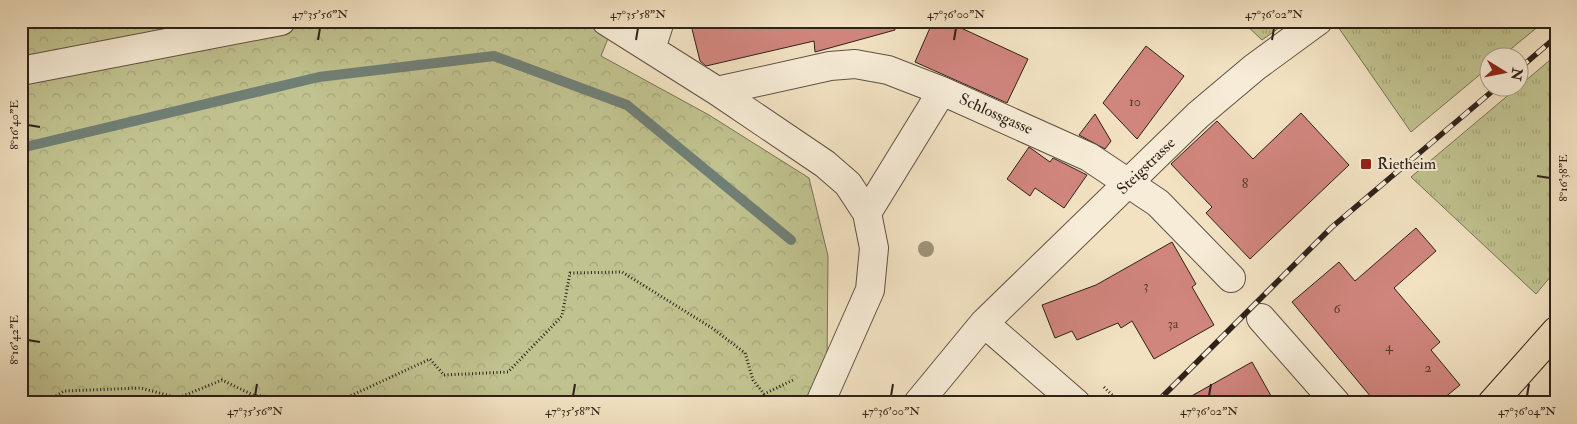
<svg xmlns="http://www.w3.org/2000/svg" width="1577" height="424" font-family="'IM FELL Double Pica',serif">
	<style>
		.grass { fill: url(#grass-tufts); stroke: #787254 }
		.forest { fill: url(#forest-crowns); stroke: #787254 }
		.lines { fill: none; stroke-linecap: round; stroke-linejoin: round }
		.stream { stroke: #707f75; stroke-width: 10 }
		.building { fill: #d0857d; stroke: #2f211a }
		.minor-casing { stroke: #605144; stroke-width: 30 }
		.major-casing { stroke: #2f211a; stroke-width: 30 }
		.path { stroke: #2f211a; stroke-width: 3; stroke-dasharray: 1 2.5; stroke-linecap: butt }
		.minor { stroke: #f7ecd7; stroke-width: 28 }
		.major { stroke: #f2e2c2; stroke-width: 28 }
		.rail-casing { stroke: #2f211a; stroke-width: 5.5 }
		.rail { stroke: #f7ecd7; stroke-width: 4; stroke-dasharray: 11; stroke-linecap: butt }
		.tree { fill: #9e9279 }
		.ticks { fill: none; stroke: #2f211a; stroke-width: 2 }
		.poi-dot { fill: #8f2418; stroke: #f7ecd7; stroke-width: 2 }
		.labels { text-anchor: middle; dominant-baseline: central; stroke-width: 4; stroke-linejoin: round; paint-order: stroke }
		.number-label { font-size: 14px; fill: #573a33 }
		.street-label { font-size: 16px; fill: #2f211a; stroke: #f7ecd7 }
		.poi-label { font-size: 16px; fill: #2f211a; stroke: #f7ecd7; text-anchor: start }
		.neatline { fill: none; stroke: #2f211a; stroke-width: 2 }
		.ticks-label { font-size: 12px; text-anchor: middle; fill: #2f211a }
	</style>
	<defs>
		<pattern id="grass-tufts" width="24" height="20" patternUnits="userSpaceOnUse" patternTransform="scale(1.25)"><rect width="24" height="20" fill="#c0c28f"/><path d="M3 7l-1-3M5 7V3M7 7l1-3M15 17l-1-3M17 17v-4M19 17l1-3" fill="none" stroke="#a5a67b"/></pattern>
		<pattern id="forest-crowns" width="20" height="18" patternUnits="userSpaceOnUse" patternTransform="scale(1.25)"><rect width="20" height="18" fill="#c0c28f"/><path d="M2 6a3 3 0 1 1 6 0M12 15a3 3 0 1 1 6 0" fill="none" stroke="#a5a67b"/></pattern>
	</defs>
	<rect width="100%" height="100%" fill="#f2e2c2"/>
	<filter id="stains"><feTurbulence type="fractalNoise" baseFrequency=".004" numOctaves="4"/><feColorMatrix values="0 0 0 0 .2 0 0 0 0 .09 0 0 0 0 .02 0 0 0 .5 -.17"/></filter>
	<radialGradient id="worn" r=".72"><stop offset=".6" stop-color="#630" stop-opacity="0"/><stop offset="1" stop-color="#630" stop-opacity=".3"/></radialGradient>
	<!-- grass -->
	<path class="grass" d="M 1242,21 L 1289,21 L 1262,40 Z
		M 1339,21 L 1545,21 L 1501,57 L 1490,58 L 1489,67 L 1411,132 L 1336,24 Z
		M 1556,55 L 1556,270 L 1536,294 L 1411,177 Z"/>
	<!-- forest -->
	<path class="forest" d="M 21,21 L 615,21 L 601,56 L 709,115 L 809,178 L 828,256 L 827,366 L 809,403 L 21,403 Z"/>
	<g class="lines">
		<!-- stream -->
		<path class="stream" d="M 21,148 L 319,77 L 494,56 L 627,105 L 791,240"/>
	</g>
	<!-- building -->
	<path class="building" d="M 706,21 L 894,21 L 895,30 L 815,52 L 814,41 L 706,66 L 700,61 L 691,25 Z
		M 933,21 L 946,21 L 1028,59 L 1007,103 L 915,62 Z
		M 1146,46 L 1184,76 L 1137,139 L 1103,103 Z
		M 1301,113 L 1349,165 L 1250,259 L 1206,213 L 1212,207 L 1171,164 L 1217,121 L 1253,159 Z
		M 1095,114 L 1111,141 L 1105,149 L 1079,135 Z
		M 1029,147 L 1050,162 L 1053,158 L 1087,175 L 1064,208 L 1035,188 L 1030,196 L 1007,179 Z
		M 1416,228 L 1436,251 L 1394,288 L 1440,342 L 1431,350 L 1460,385 L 1438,403 L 1376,403 L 1292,302 L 1339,262 L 1355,281 Z
		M 1172,242 L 1196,284 L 1192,287 L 1214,325 L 1154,359 L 1132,321 L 1121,328 L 1118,323 L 1077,340 L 1072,331 L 1055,338 L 1042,305 L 1096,285 Z
		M 1252,362 L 1275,403 L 1179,403 Z"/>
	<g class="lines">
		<!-- minor casing -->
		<g class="minor-casing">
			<path id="minor" d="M 606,21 L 717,91 L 825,164 L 848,184 L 867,213 L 874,248 L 870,290 L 820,403
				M 651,49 L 660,21
				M 21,71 L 281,21
				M 717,91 L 830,66 L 855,64 L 888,70 L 942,91 L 1089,157 L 1158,203 L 1231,278
				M 867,213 L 942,91
				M 1261,318 L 1336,403
				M 984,323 L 1076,403
				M 918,403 L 984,323 L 1198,115 L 1255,67 L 1318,21"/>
		</g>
		<!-- major casing -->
		<g class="major-casing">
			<path id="major" d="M 1492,403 L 1556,331"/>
		</g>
		<!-- path -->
		<path class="path" d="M 1104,387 L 1113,396 L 1124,403
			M 44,403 L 64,391 L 141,388 L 178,398 L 222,380 L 253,395 L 319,403
			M 335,403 L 430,359 L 444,375 L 508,372 L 562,316 L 570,273 L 622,272 L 712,328 L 745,353 L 753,380 L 764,394 L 795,379
			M 1134,403 L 1140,395"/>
		<!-- minor -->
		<use href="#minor" class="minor"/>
		<!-- major -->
		<use href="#major" class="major"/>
		<!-- rail casing -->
		<g class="rail-casing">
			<path id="rail" d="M 1520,68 L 1556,37
				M 1156,403 L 1332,227 L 1496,88"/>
		</g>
		<!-- rail -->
		<use href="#rail" class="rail"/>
	</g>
	<!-- trees -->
	<circle class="tree" cx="926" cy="249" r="8"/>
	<!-- ticks -->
	<path class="ticks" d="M 318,40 L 320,28M 636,40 L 638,28M 954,40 L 956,28M 1272,40 L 1274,28M 28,125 L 40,127M 1537,176 L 1550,178M 28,340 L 40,342M 255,396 L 257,384M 573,396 L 575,384M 891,396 L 893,384M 1209,396 L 1211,384M 1527,396 L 1529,384"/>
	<!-- markers -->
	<rect class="poi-dot" x="1360" y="158" width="12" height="12" rx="2.5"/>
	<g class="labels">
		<!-- number labels -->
		<g class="number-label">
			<text x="1135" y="101">10</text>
			<text x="1245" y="183">8</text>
			<text x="1146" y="285">3</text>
			<text x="1337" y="308">6</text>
			<text x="1173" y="323">3a</text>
			<text x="1389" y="346">4</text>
			<text x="1428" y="367">2</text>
		</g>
		<!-- street labels -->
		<g class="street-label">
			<text transform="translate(996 114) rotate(24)">Schlossgasse</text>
			<text transform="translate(1146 166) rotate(-44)">Steigstrasse</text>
		</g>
		<!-- poi labels -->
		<g class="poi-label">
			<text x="1377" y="164">Rietheim</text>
		</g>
	</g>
	<!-- margin -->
	<rect width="1577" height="424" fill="none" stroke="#f2e2c2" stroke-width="55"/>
	<!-- north arrow -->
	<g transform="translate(1504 72) rotate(100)"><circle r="24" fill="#f7ecd7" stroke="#a79b8b"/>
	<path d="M0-4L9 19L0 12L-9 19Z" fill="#8f2418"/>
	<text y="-8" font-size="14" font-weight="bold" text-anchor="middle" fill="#2f211a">N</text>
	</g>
	<rect x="28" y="28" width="1522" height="368" class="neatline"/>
	<g class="ticks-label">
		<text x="320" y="18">47°35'56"N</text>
		<text x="638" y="18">47°35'58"N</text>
		<text x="956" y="18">47°36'00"N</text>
		<text x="1274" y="18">47°36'02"N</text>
		<text transform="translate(14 125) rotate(-90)" y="4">8°16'40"E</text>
		<text transform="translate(1563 178) rotate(-90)" y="4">8°16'38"E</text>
		<text transform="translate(14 340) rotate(-90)" y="4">8°16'42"E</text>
		<text x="255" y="415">47°35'56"N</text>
		<text x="573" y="415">47°35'58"N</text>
		<text x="891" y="415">47°36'00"N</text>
		<text x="1209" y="415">47°36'02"N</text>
		<text x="1527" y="415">47°36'04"N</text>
	</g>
	<rect width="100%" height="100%" filter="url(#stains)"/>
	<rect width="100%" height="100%" fill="url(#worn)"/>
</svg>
